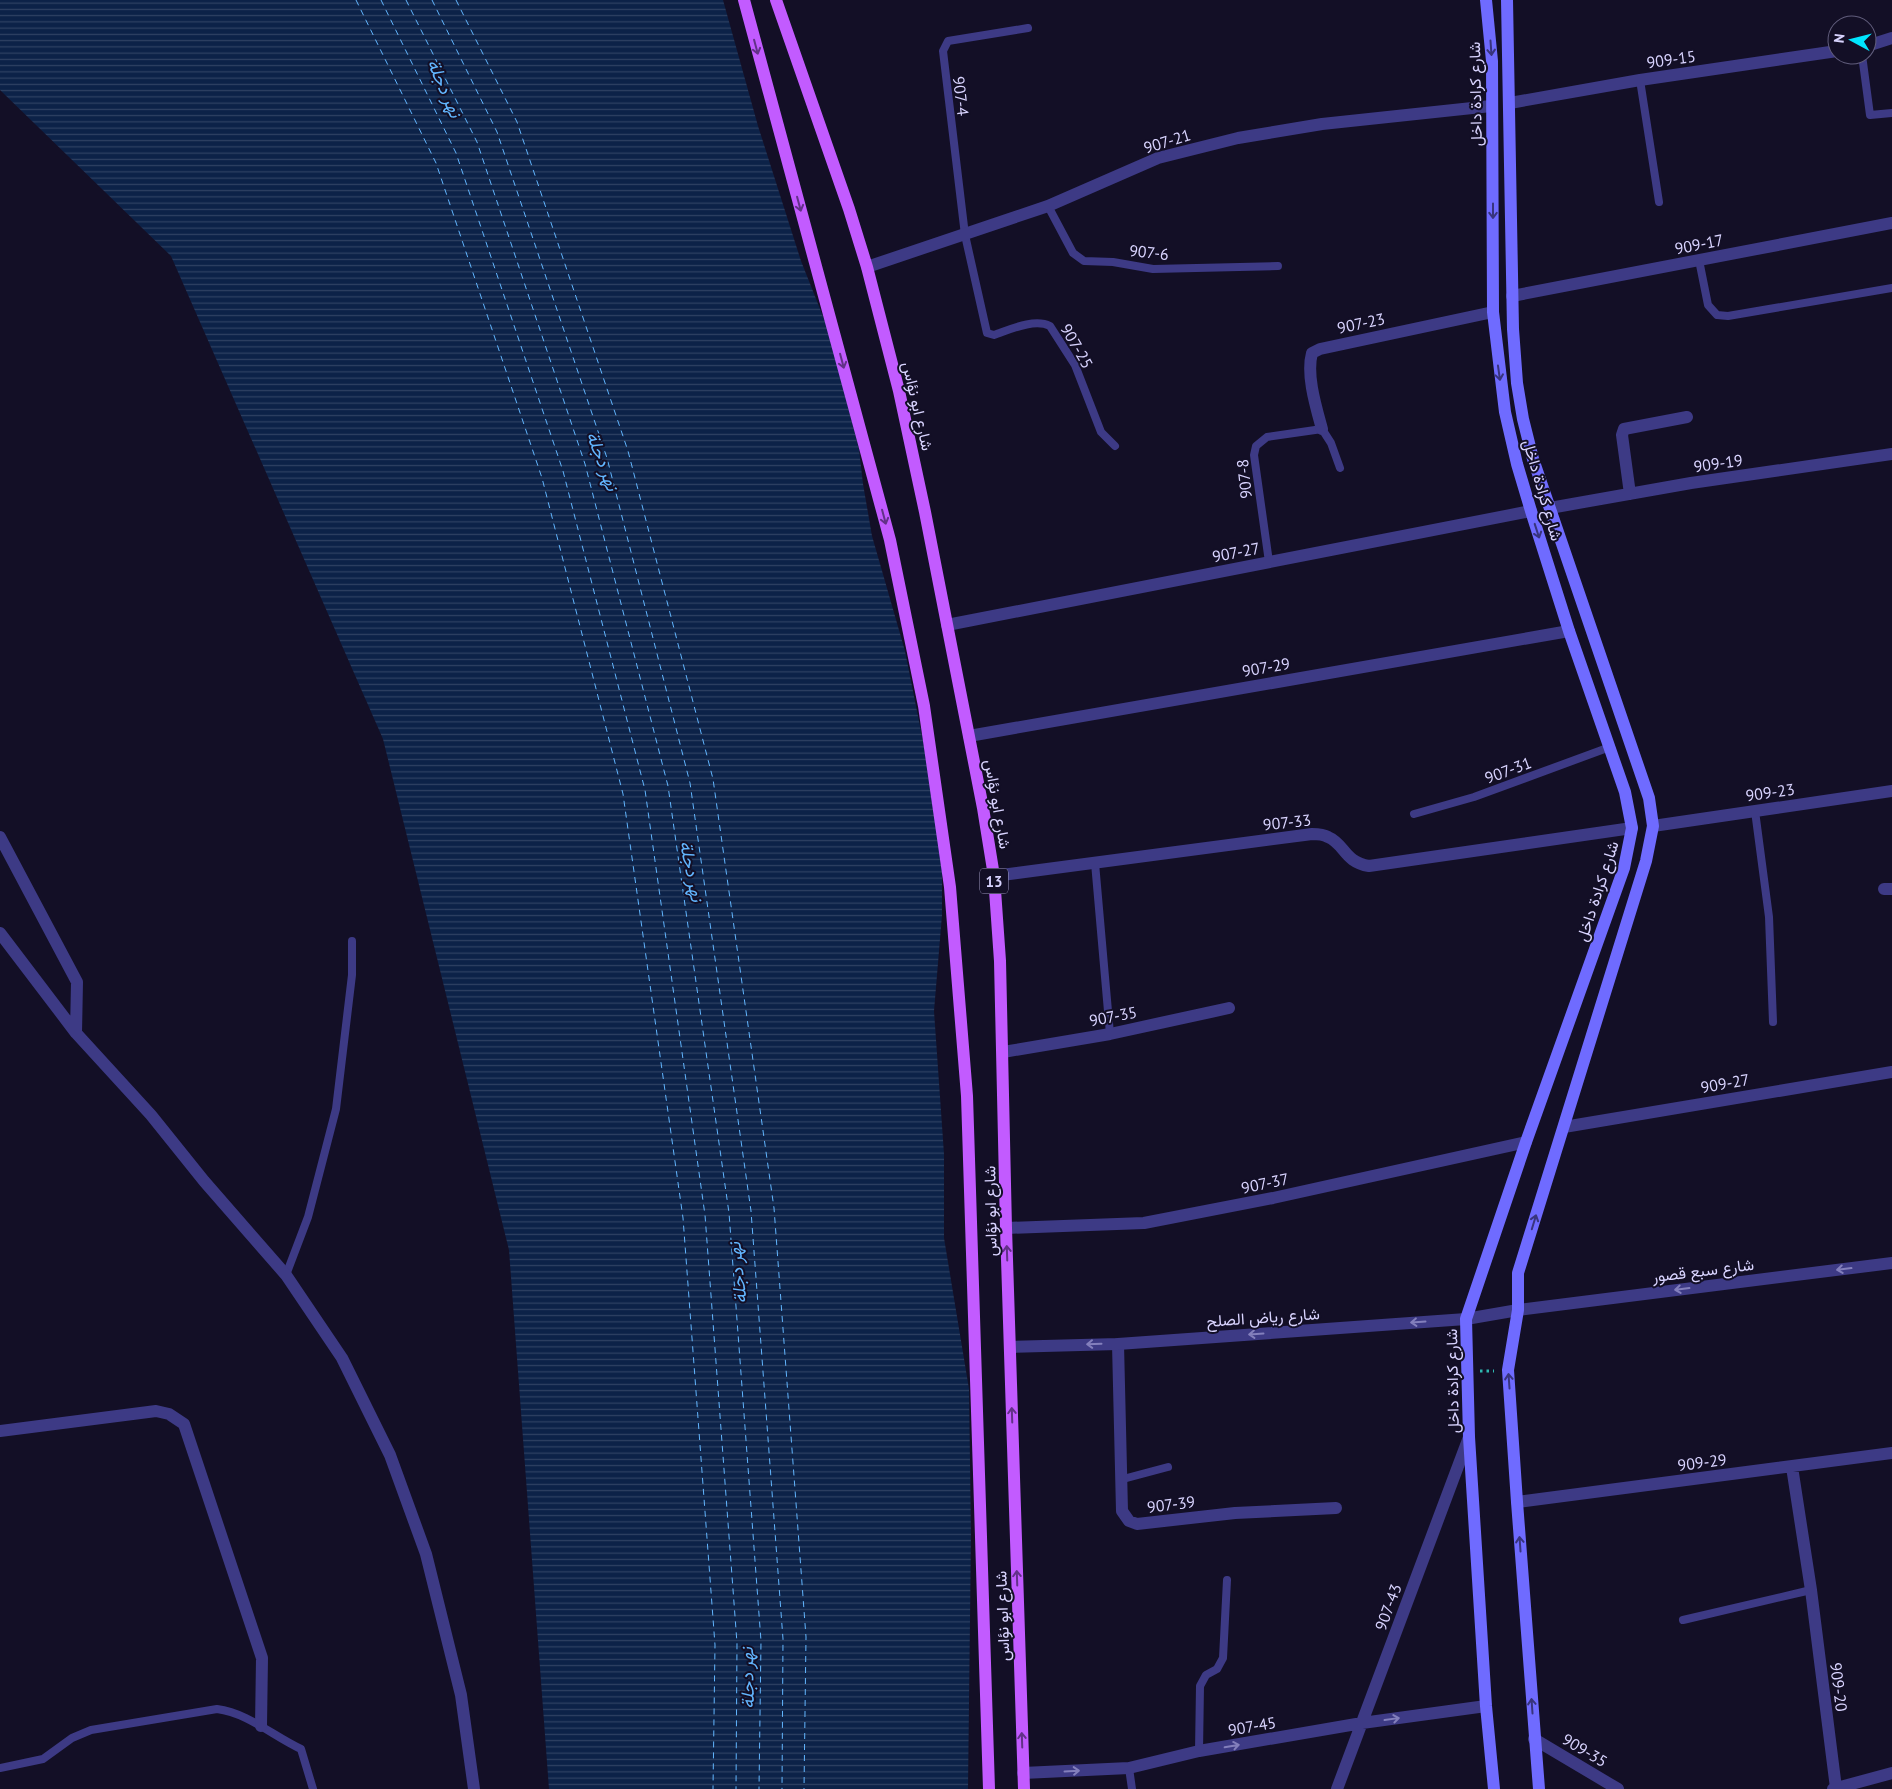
<svg xmlns="http://www.w3.org/2000/svg" width="1892" height="1789" font-family="'PT Sans',Vazirmatn,sans-serif">
	<style>
		.water { fill: url(#water-rules) }
		.lines { fill: none; stroke-linecap: round; stroke-linejoin: round }
		.ferry { stroke: #62b6ff; stroke-width: 1; stroke-dasharray: 6 5; stroke-linecap: butt }
		.path { stroke: #2fb8b0; stroke-width: 3; stroke-dasharray: 2.5 4; stroke-linecap: butt }
		.service { stroke: #3d3a85; stroke-width: 8 }
		.minor { stroke: #3d3a85; stroke-width: 12 }
		.tertiary { stroke: #3d3a85; stroke-width: 12 }
		.secondary { stroke: #6f6bff; stroke-width: 12 }
		.primary { stroke: #c25bff; stroke-width: 12 }
		.oneway { stroke: #623188 }
		.oneway2 { stroke: #38347d }
		.oneway3 { stroke: #837fbc }
		.labels { text-anchor: middle; dominant-baseline: central; stroke-width: 4; stroke-linejoin: round; paint-order: stroke }
		.shield { fill: #130f26; stroke: #9e99be; stroke-width: 1 }
		.shield-label { font-size: 15px; font-weight: bold; fill: #d9d4ff }
		.street-label { font-size: 16px; fill: #d9d4ff; stroke: #130f26 }
		.water-label { font-size: 18px; font-style: italic; fill: #62b6ff; stroke: #130f26 }
	</style>
	<defs>
		<pattern id="water-rules" width="6" height="5" patternUnits="userSpaceOnUse" patternTransform="scale(1.25)"><rect width="6" height="5" fill="#0c2248"/><path d="M0 2.5h6" fill="none" stroke="#2f4163"/></pattern>
	</defs>
	<rect width="100%" height="100%" fill="#130f26"/>
	<!-- water -->
	<path class="water" d="M 0,0 L 723,0 L 758,126 L 801,261 L 828,329 L 859,449 L 863,484 L 872,536 L 905,651 L 923,741 L 942,862 L 942,915 L 934,1011 L 944,1154 L 944,1238 L 969,1389 L 971,1536 L 968,1789 L 549,1789 L 509,1250 L 383,739 L 171,256 L 0,90 Z"/>
	<g class="lines">
		<!-- ferry -->
		<path class="ferry" d="M 356,0 L 436,163 L 542,478 L 623,794 L 683,1218 L 715,1645 L 713,1789
			M 381,0 L 456,153 L 563,471 L 645,790 L 705,1215 L 737,1643 L 736,1789
			M 406,0 L 477,142 L 585,464 L 668,786 L 729,1213 L 761,1641 L 759,1789
			M 432,0 L 497,132 L 607,458 L 690,783 L 751,1211 L 783,1639 L 782,1789
			M 456,0 L 517,122 L 628,451 L 713,779 L 774,1208 L 806,1637 L 804,1789"/>
		<!-- path -->
		<path class="path" d="M 1480,1371 L 1494,1371"/>
		<!-- service -->
		<path class="service" d="M 1028,28 L 948,41 L 943,51 L 965,235 L 987,333 L 994,335 C 1009,330 1034,318 1050,326 L 1075,365 L 1101,432 L 1115,446
			M 1862,55 L 1870,115 L 1892,113
			M 1640,80 L 1659,202
			M 1048,206 L 1073,253 L 1084,261 L 1113,262 L 1153,269 L 1278,266
			M 1699,260 L 1708,305 L 1717,315 L 1728,316 L 1892,288
			M 1269,562 L 1254,455 L 1256,446 L 1267,437 L 1322,429 L 1331,443 L 1340,468
			M 1755,811 L 1769,917 L 1773,1022
			M 1414,814 L 1474,797 L 1610,747
			M 1095,863 L 1110,1034
			M 286,1275 L 308,1217 L 336,1109 L 352,975 L 352,941
			M 1123,1479 L 1168,1467
			M 1683,1620 L 1811,1590
			M 1199,1751 L 1200,1686 L 1206,1675 L 1217,1669 L 1223,1658 L 1227,1580
			M 0,1768 L 43,1759 L 72,1738 L 91,1730 L 217,1709 C 248,1713 273,1736 301,1749 L 313,1789
			M 1129,1768 L 1132,1789"/>
		<!-- minor -->
		<path class="minor" d="M 1867,46 L 1892,38
			M 1510,103 L 1640,80 L 1837,51
			M 867,267 L 1048,206 L 1158,158 L 1238,138 L 1322,124 L 1491,106
			M 1512,296 L 1892,223
			M 1322,429 C 1316,407 1306,375 1312,353 L 1320,349 L 1493,312
			M 1630,494 L 1622,435 L 1624,429 L 1687,417
			M 1550,508 L 1691,483 L 1892,454
			M 947,625 L 1531,511
			M 969,736 L 1569,631
			M 1653,826 L 1892,791
			M 0,837 L 77,982 L 76,1033
			M 994,876 L 1312,834 C 1317,834 1323,834 1328,837 C 1345,844 1344,862 1369,866 L 1632,828
			M 1884,889 L 1892,889
			M 0,933 L 76,1033 L 151,1115 L 204,1181 L 286,1275 L 342,1358 L 390,1455 L 426,1554 L 461,1695 L 474,1789
			M 1003,1052 L 1110,1034 L 1229,1008
			M 1564,1127 L 1892,1072
			M 1006,1228 L 1144,1223 L 1273,1198 L 1526,1142
			M 1118,1344 L 1122,1511 L 1129,1521 L 1137,1524 L 1235,1513 L 1336,1508
			M 0,1431 L 156,1411 L 169,1414 L 184,1424 L 262,1658 L 261,1726
			M 1792,1467 L 1811,1590 L 1836,1788
			M 1517,1502 L 1892,1453
			M 1534,1739 L 1618,1789
			M 1023,1773 L 1129,1768 L 1199,1751 L 1362,1723 L 1486,1706
			M 1337,1789 L 1469,1437
			M 1833,1789 L 1892,1773"/>
		<!-- tertiary -->
		<path class="tertiary" d="M 1010,1347 L 1118,1344 L 1466,1319 L 1518,1310 L 1892,1263"/>
		<!-- secondary -->
		<path class="secondary" d="M 1486,0 L 1492,61 L 1493,312 L 1505,412 L 1517,464 L 1531,511 L 1569,631 L 1625,792 L 1632,828 L 1624,868 L 1526,1142 L 1466,1319 L 1469,1437 L 1486,1706 L 1494,1789
			M 1507,0 L 1513,329 L 1517,383 L 1523,419 L 1533,459 L 1649,798 L 1653,826 L 1646,861 L 1518,1273 L 1518,1310 L 1508,1370 L 1517,1502 L 1539,1789"/>
		<!-- primary -->
		<path class="primary" d="M 744,0 L 890,540 L 924,706 L 950,887 L 967,1096 L 989,1789
			M 776,0 L 849,209 L 867,267 L 899,391 L 925,512 L 983,808 L 994,876 L 1000,961 L 1006,1228 L 1024,1789"/>
	</g>
	<!-- one-way arrows -->
	<defs><path id="oneway-shaft" d="M-6 0H5M1.5-3L5.5 0L1.5 3" fill="none" stroke-width="1.6" stroke-linecap="round" stroke-linejoin="round" transform="scale(1.25)"/></defs>
	<g class="oneway">
		<use href="#oneway-shaft" transform="translate(756 47) rotate(75)"/>
		<use href="#oneway-shaft" transform="translate(799 204) rotate(75)"/>
		<use href="#oneway-shaft" transform="translate(842 361) rotate(75)"/>
		<use href="#oneway-shaft" transform="translate(884 517) rotate(75)"/>
		<use href="#oneway-shaft" transform="translate(1007 1253) rotate(-92)"/>
		<use href="#oneway-shaft" transform="translate(1012 1415) rotate(-92)"/>
		<use href="#oneway-shaft" transform="translate(1017 1578) rotate(-92)"/>
		<use href="#oneway-shaft" transform="translate(1022 1740) rotate(-92)"/>
	</g>
	<g class="oneway2">
		<use href="#oneway-shaft" transform="translate(1491 48) rotate(86)"/>
		<use href="#oneway-shaft" transform="translate(1493 211) rotate(90)"/>
		<use href="#oneway-shaft" transform="translate(1499 373) rotate(82)"/>
		<use href="#oneway-shaft" transform="translate(1537 531) rotate(72)"/>
		<use href="#oneway-shaft" transform="translate(1534 1222) rotate(-73)"/>
		<use href="#oneway-shaft" transform="translate(1509 1381) rotate(-94)"/>
		<use href="#oneway-shaft" transform="translate(1520 1544) rotate(-94)"/>
		<use href="#oneway-shaft" transform="translate(1532 1706) rotate(-94)"/>
	</g>
	<g class="oneway3">
		<use href="#oneway-shaft" transform="translate(1844 1269) rotate(173)"/>
		<use href="#oneway-shaft" transform="translate(1682 1289) rotate(173)"/>
		<use href="#oneway-shaft" transform="translate(1418 1322) rotate(176)"/>
		<use href="#oneway-shaft" transform="translate(1256 1334) rotate(176)"/>
		<use href="#oneway-shaft" transform="translate(1094 1344) rotate(178)"/>
		<use href="#oneway-shaft" transform="translate(1392 1719) rotate(-8)"/>
		<use href="#oneway-shaft" transform="translate(1232 1746) rotate(-10)"/>
		<use href="#oneway-shaft" transform="translate(1072 1771) rotate(-3)"/>
	</g>
	<g class="labels">
		<!-- shield labels -->
		<rect class="shield" x="980" y="868.5" width="28" height="25" rx="4"/>
		<g class="shield-label">
			<text x="994" y="881">13</text>
		</g>
		<!-- street labels -->
		<g class="street-label">
			<text transform="translate(1671 59) rotate(-8)">909-15</text>
			<text transform="translate(1475 94) rotate(-91)">شارع كرادة داخل</text>
			<text transform="translate(961 96) rotate(83)">907-4</text>
			<text transform="translate(1167 141) rotate(-17)">907-21</text>
			<text transform="translate(1699 244) rotate(-11)">909-17</text>
			<text transform="translate(1149 252) rotate(6)">907-6</text>
			<text transform="translate(1361 323) rotate(-12)">907-23</text>
			<text transform="translate(1077 346) rotate(60)">907-25</text>
			<text transform="translate(918 406) rotate(77)">شارع ابو نؤاس</text>
			<text transform="translate(1718 463) rotate(-8)">909-19</text>
			<text transform="translate(1244 479) rotate(-96)">907-8</text>
			<text transform="translate(1543 490) rotate(74)">شارع كرادة داخل</text>
			<text transform="translate(1236 552) rotate(-11)">907-27</text>
			<text transform="translate(1266 667) rotate(-10)">907-29</text>
			<text transform="translate(1508 770) rotate(-20)">907-31</text>
			<text transform="translate(1770 792) rotate(-8)">909-23</text>
			<text transform="translate(998 804) rotate(80)">شارع ابو نؤاس</text>
			<text transform="translate(1287 822) rotate(-6)">907-33</text>
			<text transform="translate(1597 891) rotate(-72)">شارع كرادة داخل</text>
			<text transform="translate(1113 1016) rotate(-11)">907-35</text>
			<text transform="translate(1725 1083) rotate(-10)">909-27</text>
			<text transform="translate(1265 1183) rotate(-12)">907-37</text>
			<text transform="translate(990 1211) rotate(-91)">شارع ابو نؤاس</text>
			<text transform="translate(1703 1270) rotate(-7)">شارع سبع قصور</text>
			<text transform="translate(1263 1317) rotate(-4)">شارع رياض الصلح</text>
			<text transform="translate(1452 1381) rotate(-91)">شارع كرادة داخل</text>
			<text transform="translate(1702 1462) rotate(-7)">909-29</text>
			<text transform="translate(1171 1504) rotate(-7)">907-39</text>
			<text transform="translate(1388 1607) rotate(-70)">907-43</text>
			<text transform="translate(1002 1616) rotate(-92)">شارع ابو نؤاس</text>
			<text transform="translate(1839 1687) rotate(83)">909-20</text>
			<text transform="translate(1252 1726) rotate(-10)">907-45</text>
			<text transform="translate(1585 1750) rotate(31)">909-35</text>
		</g>
		<!-- water labels -->
		<g class="water-label">
			<text transform="translate(445 88) rotate(67)">نهر دجلة</text>
			<text transform="translate(603 461) rotate(70)">نهر دجلة</text>
			<text transform="translate(692 871) rotate(79)">نهر دجلة</text>
			<text transform="translate(737 1273) rotate(-96)">نهر دجلة</text>
			<text transform="translate(747 1678) rotate(-91)">نهر دجلة</text>
		</g>
	</g>
	<!-- north arrow -->
	<g transform="translate(1852 40) rotate(277)"><circle r="24" fill="#130f26" stroke="#625e7d"/>
	<path d="M0-4L9 19L0 12L-9 19Z" fill="#00e5ff"/>
	<text y="-8" font-size="14" font-weight="bold" text-anchor="middle" fill="#d9d4ff">N</text>
	</g>
</svg>
